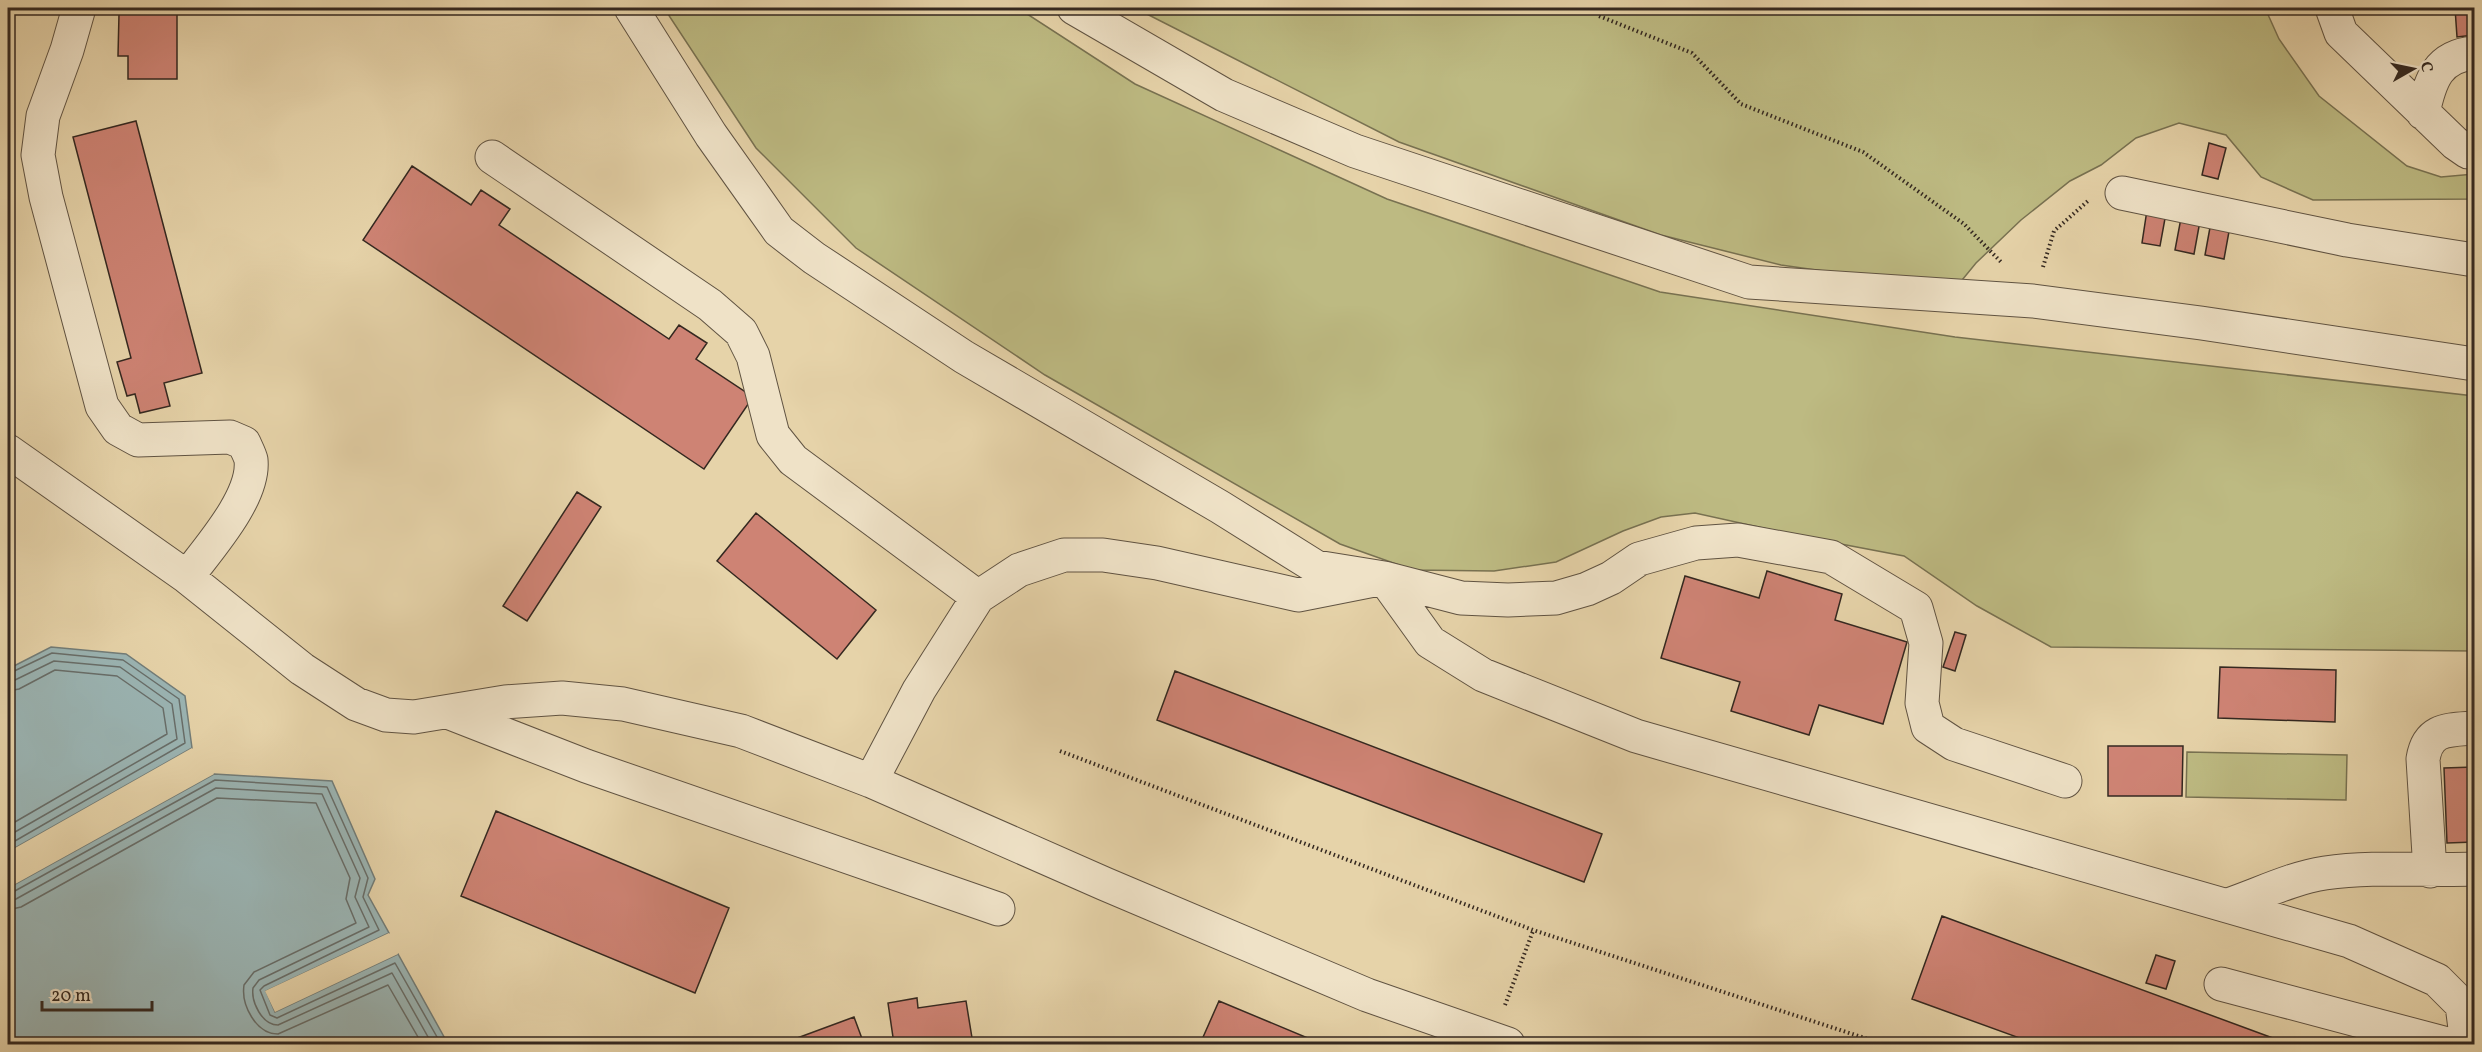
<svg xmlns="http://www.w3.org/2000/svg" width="2482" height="1052" font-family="Vollkorn,serif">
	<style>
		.green { fill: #bdba82; stroke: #787151; stroke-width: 1.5 }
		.water { fill: #9bb5b4; stroke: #727d79; stroke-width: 1.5 }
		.pier { fill: #e6d3a9 }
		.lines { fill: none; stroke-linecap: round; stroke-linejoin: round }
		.shore { stroke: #686e6a; stroke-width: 1.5 }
		.building { fill: #ce8374; stroke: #342820; stroke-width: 1.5 }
		.minor-casing { stroke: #605342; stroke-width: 35 }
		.path { stroke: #342820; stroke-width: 4; stroke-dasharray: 1.5 3; stroke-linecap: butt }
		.minor { stroke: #efe2c7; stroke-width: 33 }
	</style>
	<rect width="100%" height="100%" fill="#e6d3a9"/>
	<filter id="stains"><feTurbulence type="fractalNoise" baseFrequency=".00333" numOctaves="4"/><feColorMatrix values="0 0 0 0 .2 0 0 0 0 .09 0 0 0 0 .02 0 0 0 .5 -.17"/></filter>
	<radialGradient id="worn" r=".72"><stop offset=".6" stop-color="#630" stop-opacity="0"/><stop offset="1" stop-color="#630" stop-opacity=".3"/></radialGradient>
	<!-- green -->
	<path class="green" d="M 664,8 L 1018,8 L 1135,84 L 1387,199 L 1660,292 L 1955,337 L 2474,396 L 2474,651 L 2051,647 L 1977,606 L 1904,556 L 1804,537 L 1695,513 L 1661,517 L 1623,531 L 1556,562 L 1494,571 L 1413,570 L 1340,544 L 1045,375 L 856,248 L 756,148 Z
		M 1135,8 L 2265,8 L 2279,39 L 2319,96 L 2407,166 L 2441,177 L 2474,174 L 2474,199 L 2313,200 L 2261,177 L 2226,135 L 2179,123 L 2136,138 L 2101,165 L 2070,181 L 2021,220 L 1976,263 L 1958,285 L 1922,285 L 1781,265 L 1661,235 L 1399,142 Z
		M 2187,752 L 2347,755 L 2346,800 L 2186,797 Z"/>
	<!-- water -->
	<path class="water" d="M 51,647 L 126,654 L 185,696 L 192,748 L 8,852 L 8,669 Z
		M 214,774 L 332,781 L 375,879 L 368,895 L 389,933 L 266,991 L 275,1012 L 398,954 L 448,1044 L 8,1044 L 8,888 Z"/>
	<!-- pier -->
	<path class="pier" d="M 192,748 L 193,750 L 8,855 L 8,852 Z
		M 212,771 L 214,774 L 8,888 L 8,885 Z
		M 389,933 L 390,936 L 269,993 L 276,1008 L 397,951 L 398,954 L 275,1012 L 265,991 Z"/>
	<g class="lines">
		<!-- shore -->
		<path class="shore" d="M 8,674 L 52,653 L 123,660 L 179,699 L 185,743 L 8,845
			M 8,682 L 15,680 L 54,661 L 120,667 L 172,704 L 177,739 L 8,836
			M 8,691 L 19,689 L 55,670 L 117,676 L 163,708 L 167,734 L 8,826
			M 8,893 L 13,892 L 215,780 L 327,787 L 368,878 L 363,897 L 379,930 L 264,986 L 260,990 L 270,1015 L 277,1018 L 395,963 L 441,1044
			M 8,901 L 16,899 L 216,788 L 322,794 L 360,878 L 355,897 L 369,927 L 259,980 L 253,988 C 251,1002 262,1025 278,1025 L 392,973 L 432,1044
			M 8,910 L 21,907 L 217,798 L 316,803 L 350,878 L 346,899 L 356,923 L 254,972 L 244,985 C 241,1005 256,1034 278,1034 L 388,985 L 422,1044"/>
	</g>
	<!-- building -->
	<path class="building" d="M 2455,8 L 2474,8 L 2474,35 L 2457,37 Z
		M 119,14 L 177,14 L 177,79 L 128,79 L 128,56 L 118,56 Z
		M 2470,65 L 2474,65 L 2474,118 L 2472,118 Z
		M 136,121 L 202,373 L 164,383 L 170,406 L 140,413 L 135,394 L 127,396 L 117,362 L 131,358 L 73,137 Z
		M 2209,143 L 2226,148 L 2218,179 L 2202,175 Z
		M 412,166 L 471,205 L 481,190 L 510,209 L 499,225 L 669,339 L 679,325 L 707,343 L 696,359 L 753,397 L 704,469 L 363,240 Z
		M 2147,210 L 2166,213 L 2160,246 L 2142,243 Z
		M 2181,218 L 2200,221 L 2194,254 L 2175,250 Z
		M 2211,222 L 2230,226 L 2224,259 L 2205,255 Z
		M 577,492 L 601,507 L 527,621 L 503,606 Z
		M 756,513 L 876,610 L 837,659 L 717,561 Z
		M 1767,571 L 1842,594 L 1835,620 L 1907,642 L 1883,724 L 1819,705 L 1809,735 L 1731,711 L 1740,682 L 1661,658 L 1685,576 L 1759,598 Z
		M 1955,632 L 1966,635 L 1955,671 L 1943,667 Z
		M 2220,667 L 2336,670 L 2335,722 L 2218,718 Z
		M 1175,671 L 1602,834 L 1584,882 L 1157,720 Z
		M 2108,746 L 2183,746 L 2182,796 L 2108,796 Z
		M 2474,767 L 2474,842 L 2447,843 L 2444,768 Z
		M 496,811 L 729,908 L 695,993 L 461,896 Z
		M 1942,916 L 2289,1044 L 2036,1044 L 1912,999 Z
		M 2156,955 L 2175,961 L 2166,989 L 2146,983 Z
		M 917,998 L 918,1008 L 966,1001 L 973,1044 L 894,1044 L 888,1003 Z
		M 1219,1001 L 1322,1044 L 1200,1044 Z
		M 854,1017 L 864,1044 L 781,1044 Z"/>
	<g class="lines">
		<!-- minor casing -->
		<g class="minor-casing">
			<path id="minor" d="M 79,8 L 67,50 L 43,116 L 38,155 L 46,197 L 102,406 L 118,429 L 138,440 L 230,437 L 244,443 C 246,448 250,455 251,460 C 255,497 208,549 187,577
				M 631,8 L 711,135 L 755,197 L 779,231 L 814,258 L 964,357 L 1220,507 L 1316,567 L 1384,578 L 1430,642 L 1483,675 L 1636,736 L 2349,941 L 2437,980 L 2462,1005 L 2467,1044
				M 1074,8 L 1224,95 L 1355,151 L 1749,282 L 2033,301 L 2201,323 L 2474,364
				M 2332,8 L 2341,33 L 2455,143 L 2468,152 L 2474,151
				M 2423,113 C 2430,80 2438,56 2474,53
				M 492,157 L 710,305 L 741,332 L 753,356 L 773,435 L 793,460 L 978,597
				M 2122,193 L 2347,240 L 2474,260
				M 8,451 L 187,577 L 302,669 L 356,704 L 386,715 L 414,717 L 505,702 L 562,698 L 623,704 L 741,731 L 871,781 L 1105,884 L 1367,995 L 1508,1044
				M 450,713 L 586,766 L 998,909
				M 871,781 L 919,690 L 978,597 L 1019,570 L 1064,555 L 1103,555 L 1157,563 L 1298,595 L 1384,578 L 1461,598 L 1508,600 L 1556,598 L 1587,589 L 1611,578 L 1639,559 L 1696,543 L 1738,540 L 1831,557 L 1916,608 L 1926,643 L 1922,703 L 1928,727 L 1954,744 L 2065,781
				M 2430,871 L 2423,759 C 2428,728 2448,730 2474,728
				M 2228,905 C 2260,894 2292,878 2325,873 C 2375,866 2425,871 2474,869
				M 2221,984 L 2447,1044"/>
		</g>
		<!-- path -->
		<path class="path" d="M 1595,8 L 1599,16 L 1692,53 L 1741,104 L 1863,152 L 1964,224 L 2001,262
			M 2043,267 L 2054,231 L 2088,201
			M 1060,751 L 1533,930 L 1883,1044
			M 1505,1005 L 1533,931"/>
		<!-- minor -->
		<use href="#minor" class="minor"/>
	</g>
	<!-- margin -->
	<rect width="2482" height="1052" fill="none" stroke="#e6d3a9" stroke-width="30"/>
	<rect x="9" y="9" width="2464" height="1034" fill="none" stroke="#342820" stroke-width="3"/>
	<rect x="15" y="15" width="2452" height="1022" fill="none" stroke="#342820" stroke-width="1.5"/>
	<!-- north arrow -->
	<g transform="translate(2413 69) rotate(81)" stroke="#efe2c7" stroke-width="4.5" paint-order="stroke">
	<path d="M0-4.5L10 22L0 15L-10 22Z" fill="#342820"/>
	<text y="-9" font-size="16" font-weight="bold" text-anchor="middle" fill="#342820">С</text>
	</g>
	<!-- scale -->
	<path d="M42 1001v9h110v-9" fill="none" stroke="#342820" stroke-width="3"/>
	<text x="51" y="1001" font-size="18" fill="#342820" stroke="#efe2c7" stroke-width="4.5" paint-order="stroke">20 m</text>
	<rect width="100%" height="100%" filter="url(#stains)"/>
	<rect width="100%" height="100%" fill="url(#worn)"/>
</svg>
